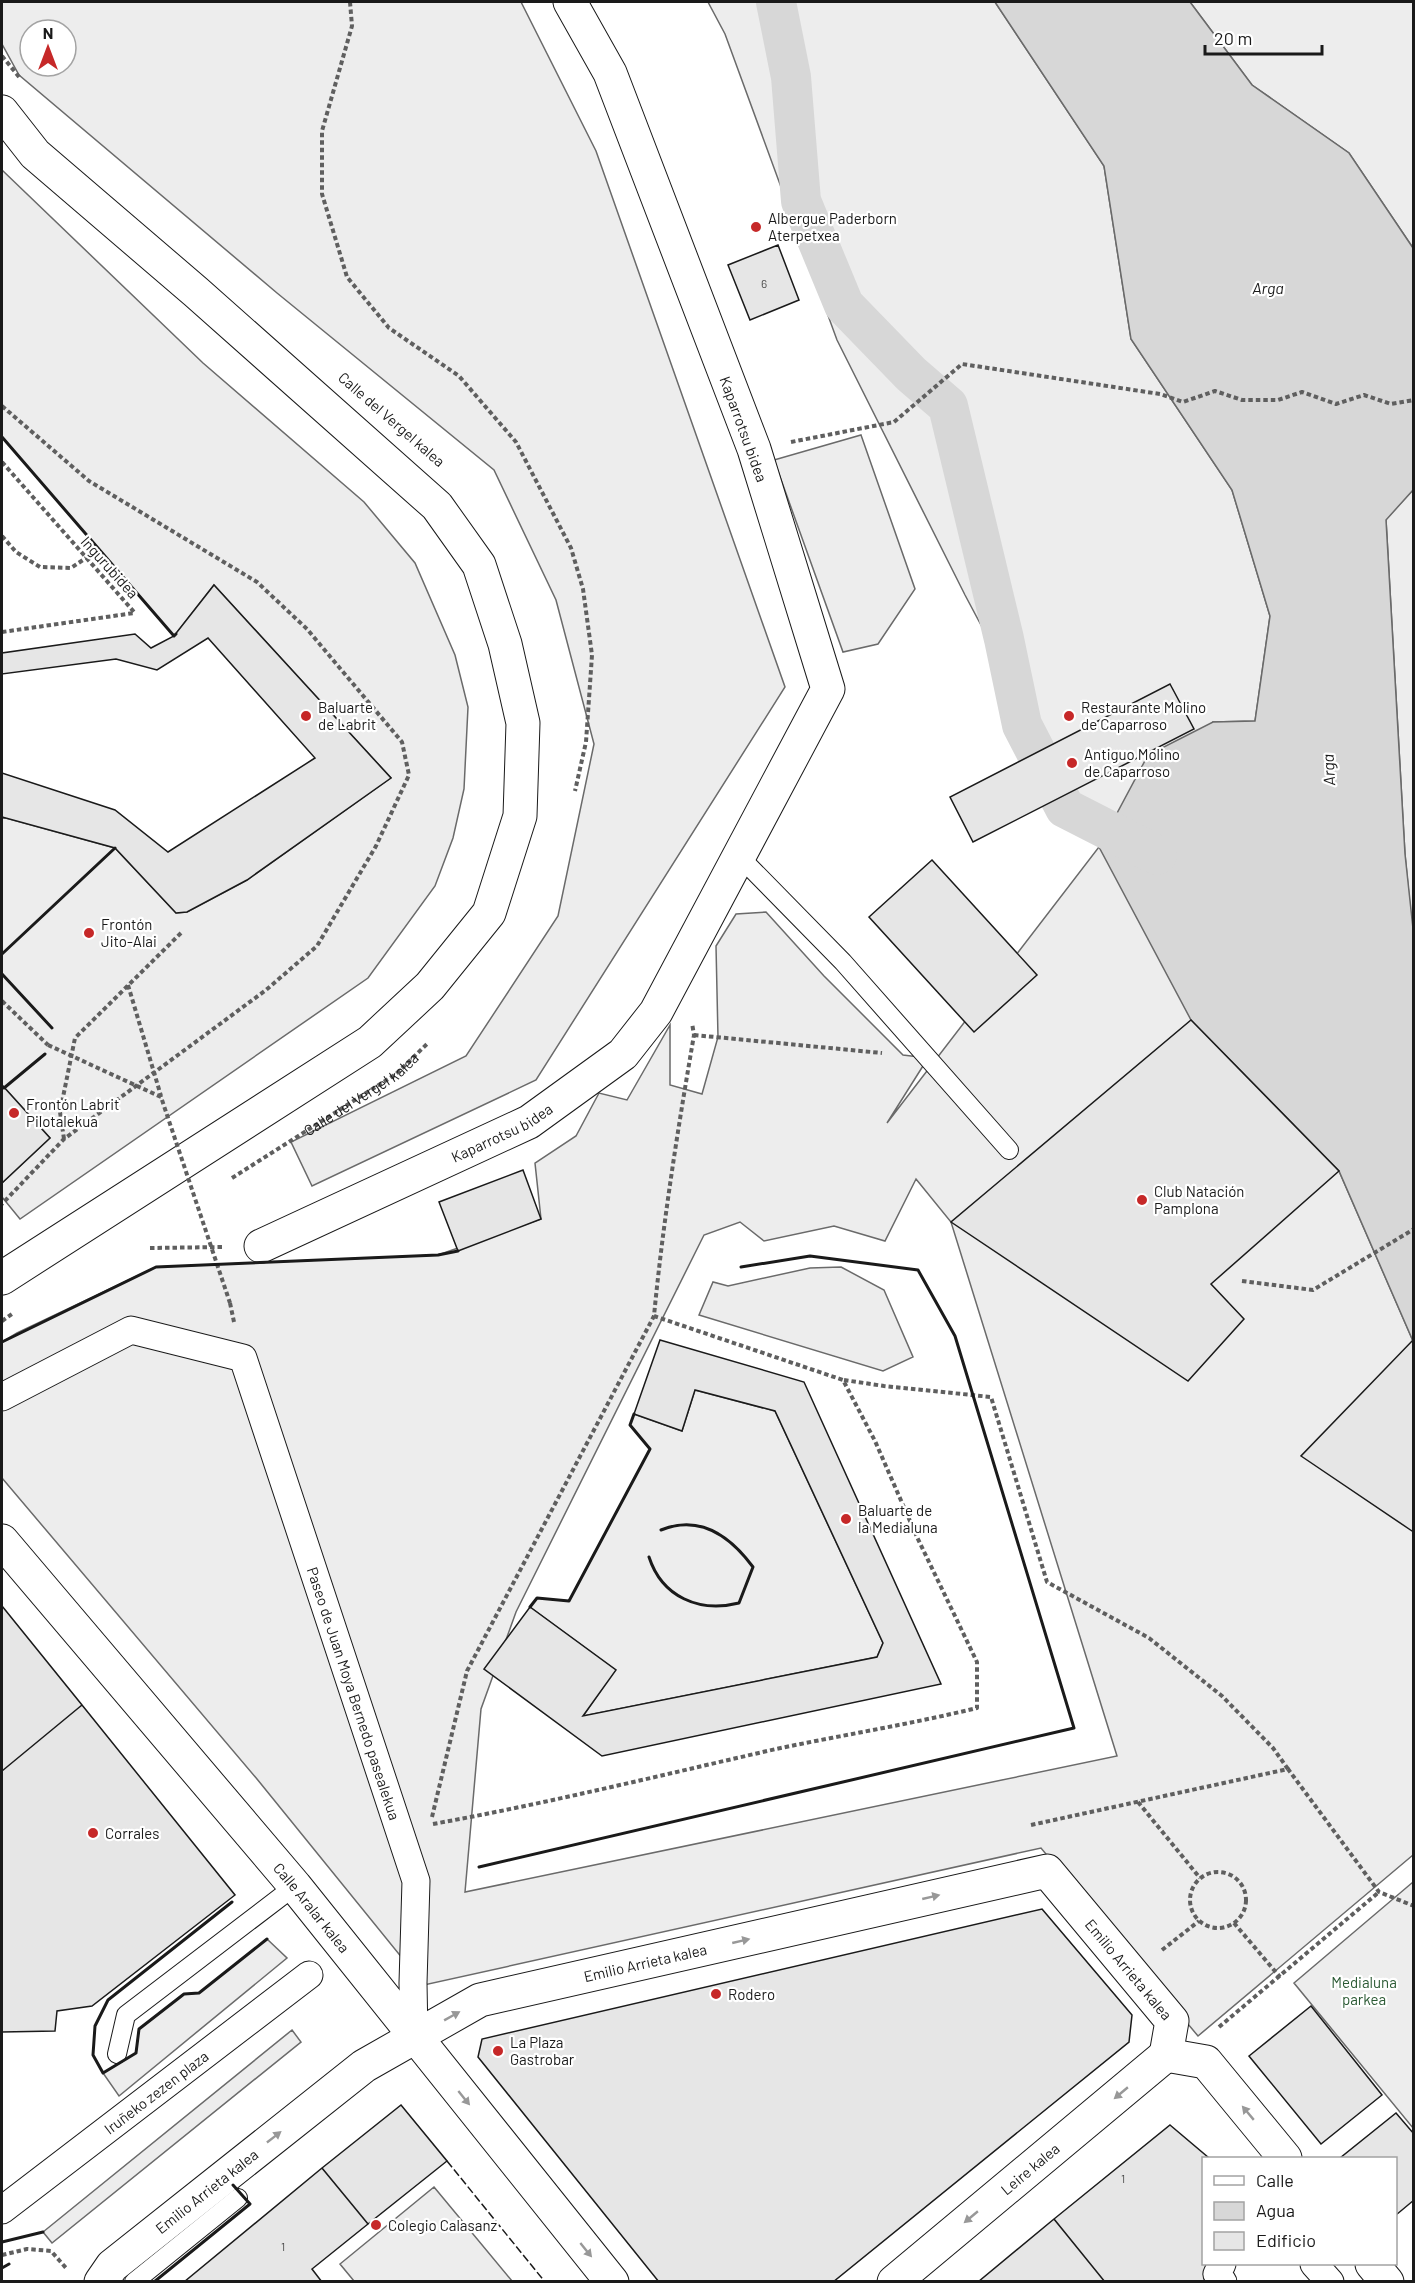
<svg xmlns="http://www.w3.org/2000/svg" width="1415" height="2283" font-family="Barlow,sans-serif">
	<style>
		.built { fill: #ededed; stroke: #6a6a6a; stroke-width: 1.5; fill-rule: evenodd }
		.water { fill: #d7d7d7; stroke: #6a6a6a; stroke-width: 1.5 }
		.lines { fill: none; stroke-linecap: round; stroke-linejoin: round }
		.canal { stroke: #d7d7d7; stroke-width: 40 }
		.building { fill: #e6e6e6; stroke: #1a1a1a; stroke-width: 1.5 }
		.service-casing { stroke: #1a1a1a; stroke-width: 20 }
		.pedestrian-casing { stroke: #1a1a1a; stroke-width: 29 }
		.minor-casing { stroke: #1a1a1a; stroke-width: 35 }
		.secondary-casing { stroke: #1a1a1a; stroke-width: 35 }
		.path { stroke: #5f5f5f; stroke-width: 4; stroke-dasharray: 4.5 3; stroke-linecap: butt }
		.service { stroke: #fff; stroke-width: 18 }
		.pedestrian { stroke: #fff; stroke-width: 27 }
		.minor { stroke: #fff; stroke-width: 33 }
		.secondary { stroke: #fff; stroke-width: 33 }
		.path-bridge { stroke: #5f5f5f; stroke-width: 4; stroke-dasharray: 4.5 3; stroke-linecap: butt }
		.fence { stroke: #1a1a1a; stroke-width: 1.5; stroke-dasharray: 8 3; stroke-linecap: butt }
		.wall { stroke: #1a1a1a; stroke-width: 3 }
		.oneway { fill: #989898 }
		.poi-dot { fill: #c62828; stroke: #fff; stroke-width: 2 }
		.labels { text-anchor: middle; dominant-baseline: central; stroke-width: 4.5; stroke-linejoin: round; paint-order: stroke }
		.number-label { font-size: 12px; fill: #4d4d4d }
		.poi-label { font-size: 15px; fill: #1a1a1a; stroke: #fff; text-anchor: start }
		.street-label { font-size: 15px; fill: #1a1a1a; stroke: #fff }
		.park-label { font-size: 15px; fill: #2b5a34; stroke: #fff }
		.water-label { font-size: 16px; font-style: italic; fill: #1a1a1a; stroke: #fff }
	</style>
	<rect width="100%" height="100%" fill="#fff"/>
	<!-- built -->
	<path class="built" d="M 2,2 L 521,2 L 596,151 L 785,687 L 536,1080 L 312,1186 L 291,1142 L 466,1056 L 558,916 L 594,744 L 556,600 L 494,470 L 277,293 L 19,75 L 2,44 ZM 30,30 L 66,30 L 66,66 L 30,66 Z
		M 708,2 L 995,2 L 1104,166 L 1131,339 L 1232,490 L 1270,616 L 1255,721 L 1213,722 L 1339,1171 L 1413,1341 L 1413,1855 L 1198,2036 L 1041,1848 L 424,1985 L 257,1779 L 2,1478 L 2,1342 L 17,1333 L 156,1267 L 438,1255 L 541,1219 L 535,1163 L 576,1136 L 599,1093 L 627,1100 L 670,1025 L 670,1085 L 702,1094 L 718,1037 L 716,946 L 736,914 L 766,912 L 824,976 L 903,1055 L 928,1058 L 887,1123 L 1099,847 L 965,595 L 837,340 L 725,34 ZM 916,1179 L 951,1222 L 1117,1756 L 465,1892 L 481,1709 L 516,1612 L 704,1235 L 740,1222 L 764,1241 L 834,1226 L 885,1241 Z
		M 1190,2 L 1413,2 L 1413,248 L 1349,153 L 1252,85 Z
		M 2,170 L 203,363 L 364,502 L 415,563 L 455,655 L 468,707 L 464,789 L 453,838 L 435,886 L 368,978 L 20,1219 L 2,1197 L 2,1183 L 50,1138 L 2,1085 L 2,817 L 115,848 L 176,913 L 187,912 L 247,880 L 391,778 L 214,585 L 174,636 L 2,437 Z
		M 861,435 L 915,589 L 878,644 L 843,652 L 774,460 Z
		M 1413,490 L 1413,938 L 1405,854 L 1386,519 Z
		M 841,1267 L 884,1290 L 913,1357 L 883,1371 L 699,1315 L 713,1282 L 728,1286 L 810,1268 Z
		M 695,1390 L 775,1411 L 883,1643 L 877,1657 L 583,1716 L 615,1670 L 530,1607 L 537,1598 L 569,1601 L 650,1449 L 630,1425 L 634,1414 L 682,1431 Z
		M 1413,1882 L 1413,2128 L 1294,1983 Z
		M 267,1939 L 287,1958 L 119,2096 L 103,2073 L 136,2053 L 139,2029 L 184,1994 L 199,1993 Z
		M 292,2030 L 301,2042 L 52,2243 L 43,2232 Z
		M 434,2187 L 512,2281 L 354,2281 L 340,2264 Z"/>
	<!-- water -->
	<path class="water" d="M 995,2 L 1190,2 L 1252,85 L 1349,153 L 1413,248 L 1413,490 L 1386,520 L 1405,854 L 1414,938 L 1413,1341 L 1339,1171 L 1191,1020 L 1099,847 L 1148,755 L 1213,722 L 1255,721 L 1270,616 L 1232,490 L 1131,339 L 1104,166 Z"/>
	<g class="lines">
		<!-- canal -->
		<path class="canal" d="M 776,2 L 791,77 L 801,201 L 844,305 L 911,374 L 948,406 L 1004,639 L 1022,725 L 1065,808 L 1157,855"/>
	</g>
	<!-- building -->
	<path class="building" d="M 778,245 L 799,300 L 750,320 L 728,265 Z
		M 214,585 L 391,778 L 247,880 L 187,912 L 176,913 L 115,848 L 2,817 L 2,773 L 115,810 L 168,852 L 315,758 L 208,638 L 157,670 L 116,659 L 2,674 L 2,653 L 135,634 L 151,648 L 174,636 Z
		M 1170,684 L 1194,729 L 973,842 L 950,797 Z
		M 932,860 L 1037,975 L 974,1032 L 869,917 Z
		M 1191,1020 L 1339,1171 L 1211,1284 L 1244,1319 L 1188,1381 L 951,1222 Z
		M 2,1085 L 50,1138 L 2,1183 Z
		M 523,1170 L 541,1219 L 458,1251 L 439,1202 Z
		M 660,1340 L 804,1382 L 941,1684 L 602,1756 L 484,1669 L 530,1607 L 616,1670 L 583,1716 L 877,1657 L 883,1643 L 775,1411 L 695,1390 L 682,1431 L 634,1414 Z
		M 1413,1340 L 1414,1530 L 1412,1531 L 1301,1456 Z
		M 2,1606 L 82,1705 L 2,1771 Z
		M 82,1705 L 235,1895 L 92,2006 L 57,2011 L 55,2031 L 2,2032 L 2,1771 Z
		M 1042,1909 L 1132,2015 L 1129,2042 L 833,2282 L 659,2282 L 478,2057 L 482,2039 Z
		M 1311,2006 L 1382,2095 L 1321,2144 L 1249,2056 Z
		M 401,2105 L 447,2161 L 368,2224 L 322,2168 Z
		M 1396,2113 L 1414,2134 L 1414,2200 L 1396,2215 L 1396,2158 L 1340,2158 Z
		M 1170,2125 L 1209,2158 L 1204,2158 L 1204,2264 L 1222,2264 L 1207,2282 L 1105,2282 L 1054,2219 Z
		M 322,2168 L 368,2224 L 312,2269 L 322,2282 L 184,2282 Z
		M 1054,2219 L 1105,2282 L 978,2282 Z"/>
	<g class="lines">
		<!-- service casing -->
		<g class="service-casing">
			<path id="service" d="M 738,855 L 843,962 L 1009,1150
				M 117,2054 L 126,2015 L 295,1886
				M 134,2282 L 238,2198"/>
		</g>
		<!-- pedestrian casing -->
		<g class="pedestrian-casing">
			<g id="pedestrian">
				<path id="s2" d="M 2,1397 L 131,1330 L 243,1358 L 416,1881 L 413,1983 L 414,2036"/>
				<path id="s3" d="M 2,2210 L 309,1975"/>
				<path d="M 1222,2264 L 1217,2274 L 1223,2282"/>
				<path d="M 1314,2264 L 1330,2282"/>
			</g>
		</g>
		<!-- minor casing -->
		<g class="minor-casing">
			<g id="minor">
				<path id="s4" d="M 261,1246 L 529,1122 L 623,1054 L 656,1012 L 828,689 L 754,449 L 610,73 L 570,2"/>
				<path id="s5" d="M 2,1541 L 295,1886 L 612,2282"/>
				<path d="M 1166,2055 L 1206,2062 L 1285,2158"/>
				<path d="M 1372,2264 L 1387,2282"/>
				<path id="s6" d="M 101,2282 L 112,2266 L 364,2066 L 480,2000 L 1047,1871 L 1172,2021 L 1166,2055"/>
				<path id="s7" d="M 894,2282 L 1166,2055"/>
			</g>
		</g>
		<!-- secondary casing -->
		<g class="secondary-casing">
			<path id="secondary" d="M 2,112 L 35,154 L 196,292 L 437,506 L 479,565 L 505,644 L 523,723 L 520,816 L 489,913 L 430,986 L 370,1042 L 2,1278"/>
		</g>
		<!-- path -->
		<g class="path">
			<path d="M 350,2 L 352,26 L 322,131 L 322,194 L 347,277 L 389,328 L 459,376 L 516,442 L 571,548 L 583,589 L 592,655 L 586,742 L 575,791"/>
			<path d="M 2,56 L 20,78"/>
			<path d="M 2,406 L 89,481 L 257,582 L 307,629 L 402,742 L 409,775 L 376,846 L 317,946 L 266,990 L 64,1139 L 2,1204"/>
			<path d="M 791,442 L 894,422 L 962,364 L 1160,394 L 1183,402 L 1215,391 L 1242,400 L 1278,400 L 1302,392 L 1336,404 L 1364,395 L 1391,404 L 1414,400"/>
			<path d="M 2,462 L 135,613"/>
			<path d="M 2,536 L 16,552 L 40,567 L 71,568 L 86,558"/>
			<path d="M 2,632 L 134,613"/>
			<path d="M 2,1001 L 48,1045"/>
			<path d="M 694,1035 L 882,1053"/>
			<path d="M 64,1139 L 60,1112 L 75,1038 L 183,931"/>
			<path id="s1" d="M 232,1178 L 396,1074 L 428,1043"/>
			<path d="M 150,1248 L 224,1247"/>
			<path d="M 1242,1281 L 1313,1290 L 1414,1229"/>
			<path d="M 230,1303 L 234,1322"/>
			<path d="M 2,1321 L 12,1314"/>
			<path d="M 844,1380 L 884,1386 L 991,1397 L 1047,1582 L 1149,1638 L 1222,1696 L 1273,1748 L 1288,1769"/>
			<path d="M 1138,1802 L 1200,1878"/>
			<path d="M 432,1817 L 467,1671 L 654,1316 C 663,1222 678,1128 694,1035 L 692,1023"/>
			<path d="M 433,1824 C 549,1803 662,1775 776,1749 C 843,1735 911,1724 977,1708 L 977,1662 L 917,1537 L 875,1441 L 843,1380 L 654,1316"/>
			<path d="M 1031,1825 L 1288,1769 L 1379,1892 L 1414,1906"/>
			<circle cx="1218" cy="1900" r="28"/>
			<path d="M 1234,1923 L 1280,1977"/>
			<path d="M 1162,1950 L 1199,1921"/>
			<path d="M 1219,2027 L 1379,1892"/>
			<path d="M 2,2255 L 27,2249 L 51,2251 L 66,2268"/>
		</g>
		<!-- service -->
		<use href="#service" class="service"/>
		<!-- pedestrian -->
		<use href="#pedestrian" class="pedestrian"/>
		<!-- minor -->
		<use href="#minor" class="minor"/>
		<!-- secondary -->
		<use href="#secondary" class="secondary"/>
		<!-- path-bridge -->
		<path class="path-bridge" d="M 128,985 L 161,1096
			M 48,1045 L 161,1097 L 230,1303"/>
		<!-- fence -->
		<path class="fence" d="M 447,2161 L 545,2282"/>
		<!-- wall -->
		<path class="wall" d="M 2,437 L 174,636 L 176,634
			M 2,954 L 115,848
			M 2,974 L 52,1028
			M 4,1088 L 45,1054
			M 2,1342 L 156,1267 L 438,1255 L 458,1251
			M 649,1557 C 662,1597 699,1613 739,1603 L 753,1567 C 730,1536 700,1514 661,1530
			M 530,1607 L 537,1598 L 569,1601 L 650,1449 L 630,1425 L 634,1414
			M 479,1867 L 1074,1728 L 955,1336 L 918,1270 L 810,1256 L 741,1267
			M 232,1902 L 108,2000 L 95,2026 L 93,2055 L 103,2073 L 136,2053 L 139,2029 L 184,1994 L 199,1993 L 267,1939
			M 2,2242 L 43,2232
			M 2,2268 L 9,2264
			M 154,2282 L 250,2204 L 233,2185"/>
	</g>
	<!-- one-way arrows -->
	<defs><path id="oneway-solid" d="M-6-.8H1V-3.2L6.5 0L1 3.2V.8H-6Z" transform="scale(1.5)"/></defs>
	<g class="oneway">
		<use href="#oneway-solid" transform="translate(931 1897) rotate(-13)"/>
		<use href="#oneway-solid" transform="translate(741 1941) rotate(-13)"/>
		<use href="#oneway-solid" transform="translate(452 2016) rotate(-29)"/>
		<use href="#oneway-solid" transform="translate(1121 2093) rotate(140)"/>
		<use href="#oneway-solid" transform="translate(464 2098) rotate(51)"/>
		<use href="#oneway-solid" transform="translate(1248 2113) rotate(-130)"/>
		<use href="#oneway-solid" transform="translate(274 2137) rotate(-38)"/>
		<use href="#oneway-solid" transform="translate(971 2217) rotate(140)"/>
		<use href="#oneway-solid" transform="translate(586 2250) rotate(51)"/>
	</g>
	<!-- markers -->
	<g class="poi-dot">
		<circle cx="756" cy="227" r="6"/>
		<circle cx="306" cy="716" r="6"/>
		<circle cx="1069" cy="716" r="6"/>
		<circle cx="1072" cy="763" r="6"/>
		<circle cx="89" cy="933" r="6"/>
		<circle cx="14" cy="1113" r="6"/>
		<circle cx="1142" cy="1200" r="6"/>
		<circle cx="846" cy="1519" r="6"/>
		<circle cx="93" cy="1833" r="6"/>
		<circle cx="716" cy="1994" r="6"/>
		<circle cx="498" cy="2051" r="6"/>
		<circle cx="376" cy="2225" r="6"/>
	</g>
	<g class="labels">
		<!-- number labels -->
		<g class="number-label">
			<text x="764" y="283">6</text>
			<text x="1123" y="2178">1</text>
			<text x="283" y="2246">1</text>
		</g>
		<!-- poi labels -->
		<g class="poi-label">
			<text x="768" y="218">Albergue Paderborn<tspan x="768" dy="17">Aterpetxea</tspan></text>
			<text x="318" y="707">Baluarte<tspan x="318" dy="17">de Labrit</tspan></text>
			<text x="1081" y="707">Restaurante Molino<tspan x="1081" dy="17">de Caparroso</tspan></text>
			<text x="1084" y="754">Antiguo Molino<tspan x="1084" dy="17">de Caparroso</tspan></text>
			<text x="101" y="924">Frontón<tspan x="101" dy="17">Jito-Alai</tspan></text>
			<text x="26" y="1104">Frontón Labrit<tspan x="26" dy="17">Pilotalekua</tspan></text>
			<text x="1154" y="1191">Club Natación<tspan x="1154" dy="17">Pamplona</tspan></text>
			<text x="858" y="1510">Baluarte de<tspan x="858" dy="17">la Medialuna</tspan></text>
			<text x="105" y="1833">Corrales</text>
			<text x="728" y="1994">Rodero</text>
			<text x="510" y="2042">La Plaza<tspan x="510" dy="17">Gastrobar</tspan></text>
			<text x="388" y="2225">Colegio Calasanz</text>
		</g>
		<!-- street labels -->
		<g class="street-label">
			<text transform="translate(392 419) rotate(41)">Calle del Vergel kalea</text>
			<text transform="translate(744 429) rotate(70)">Kaparrotsu bidea</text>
			<text transform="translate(110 567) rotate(48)">Ingurubidea</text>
			<text stroke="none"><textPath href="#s1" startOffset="154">Calle del Vergel kalea</textPath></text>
			<text stroke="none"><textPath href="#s4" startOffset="266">Kaparrotsu bidea</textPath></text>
			<text stroke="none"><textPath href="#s2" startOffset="614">Paseo de Juan Moya Bernedo pasealekua</textPath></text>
			<text stroke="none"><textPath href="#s5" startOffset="480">Calle Aralar kalea</textPath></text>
			<text stroke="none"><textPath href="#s6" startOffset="644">Emilio Arrieta kalea</textPath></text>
			<text stroke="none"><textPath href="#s6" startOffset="1184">Emilio Arrieta kalea</textPath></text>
			<text stroke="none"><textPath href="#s3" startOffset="194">Iruñeko zezen plaza</textPath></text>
			<text stroke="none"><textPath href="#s7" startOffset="177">Leire kalea</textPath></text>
			<text stroke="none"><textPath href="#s6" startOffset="140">Emilio Arrieta kalea</textPath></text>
		</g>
		<!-- park labels -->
		<g class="park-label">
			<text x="1364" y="1982">Medialuna<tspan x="1364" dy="17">parkea</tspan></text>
		</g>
		<!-- water labels -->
		<g class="water-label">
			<text x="1268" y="287">Arga</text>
			<text transform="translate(1328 770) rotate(-93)">Arga</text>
		</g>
	</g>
	<!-- border -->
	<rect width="1415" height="2283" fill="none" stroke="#1a1a1a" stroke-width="6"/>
	<!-- legend -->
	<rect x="1202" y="2157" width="195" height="108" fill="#ffffff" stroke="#a3a3a3" stroke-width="1.5"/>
	<rect x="1214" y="2176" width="30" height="9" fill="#ffffff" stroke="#a3a3a3" stroke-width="1.5"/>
	<text x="1256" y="2187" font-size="18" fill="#1a1a1a">Calle</text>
	<rect x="1214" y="2202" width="30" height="18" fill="#d7d7d7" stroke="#a3a3a3" stroke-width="1.5"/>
	<text x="1256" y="2217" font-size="18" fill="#1a1a1a">Agua</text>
	<rect x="1214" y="2232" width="30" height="18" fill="#e6e6e6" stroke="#a3a3a3" stroke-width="1.5"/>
	<text x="1256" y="2247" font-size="18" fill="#1a1a1a">Edificio</text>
	<!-- north arrow -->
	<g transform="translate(48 48)"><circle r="28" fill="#ffffff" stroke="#a3a3a3" stroke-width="1.5"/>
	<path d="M0-4.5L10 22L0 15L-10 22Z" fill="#c62828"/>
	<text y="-9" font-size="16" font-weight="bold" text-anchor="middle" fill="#1a1a1a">N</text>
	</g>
	<!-- scale -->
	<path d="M1205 45v9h117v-9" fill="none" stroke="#1a1a1a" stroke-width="3"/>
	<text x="1214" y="45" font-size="18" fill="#1a1a1a" stroke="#ffffff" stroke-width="4.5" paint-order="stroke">20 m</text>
</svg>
